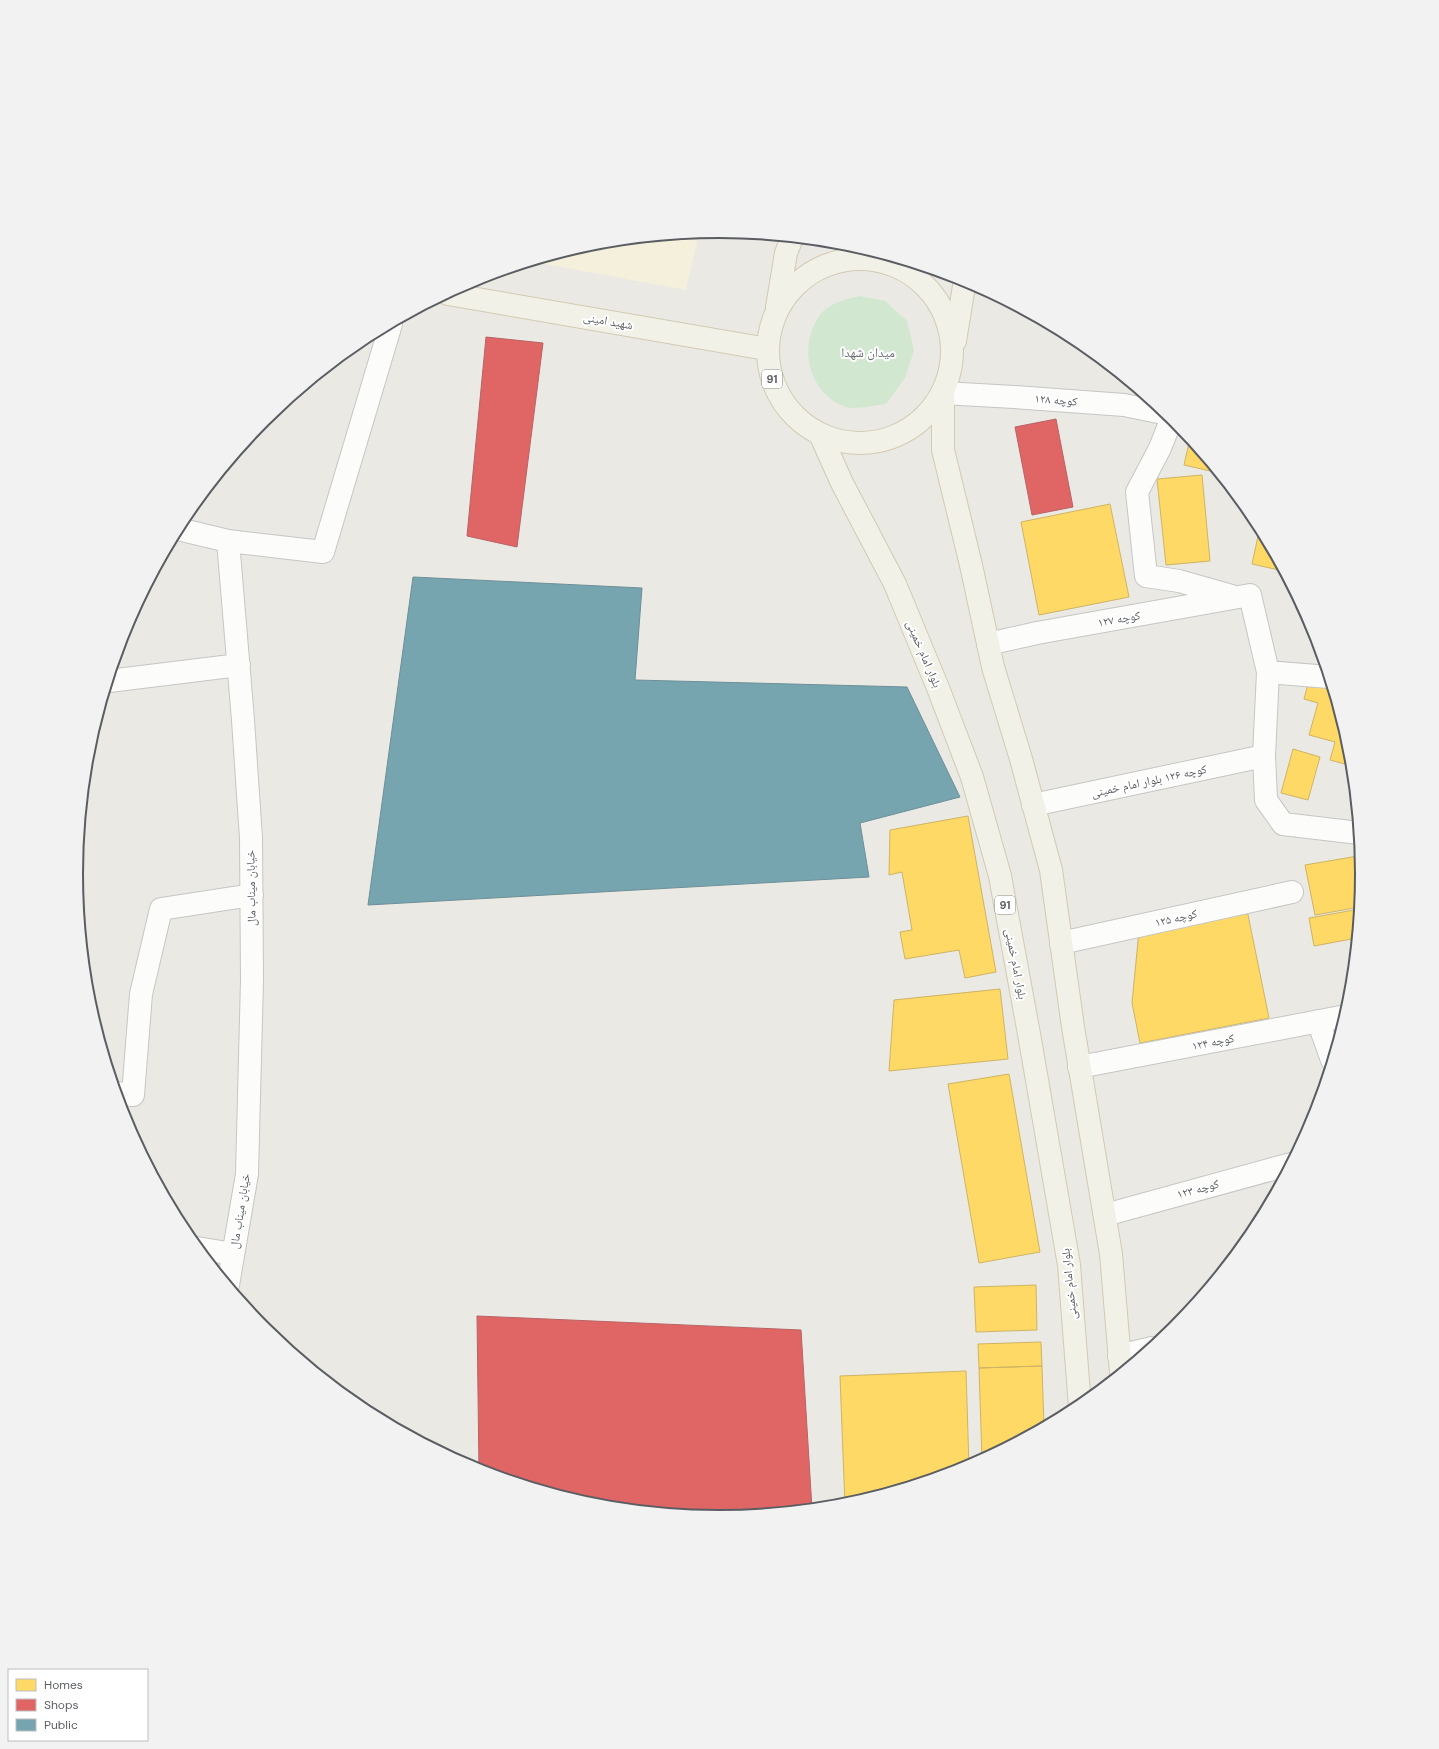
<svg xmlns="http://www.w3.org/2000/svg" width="1439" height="1749" font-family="'DM Sans','Noto Naskh Arabic',sans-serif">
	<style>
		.commercial { fill: #f5f0dc }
		.green { fill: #d1e7cf }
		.homes { fill: #ffd966; stroke: #ceb465 }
		.shops { fill: #e06666; stroke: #b86365 }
		.public { fill: #76a5af; stroke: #6e8f98 }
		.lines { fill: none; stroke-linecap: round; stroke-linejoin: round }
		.minor-casing { stroke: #c6c6c5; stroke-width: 24 }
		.major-casing { stroke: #d2cab1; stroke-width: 24 }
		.minor { stroke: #fcfcfb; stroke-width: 22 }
		.major { stroke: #f2f1e7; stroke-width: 22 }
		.labels { text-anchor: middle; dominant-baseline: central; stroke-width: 4; stroke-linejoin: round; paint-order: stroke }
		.shield { fill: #fff; stroke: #8c8e91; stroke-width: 1 }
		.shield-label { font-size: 11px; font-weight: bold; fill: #5a5d62 }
		.street-label { font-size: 12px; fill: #5a5d62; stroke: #fff }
		.neighbourhood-label { font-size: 13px; fill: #6b6f74; stroke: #fff }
		.rim { fill: none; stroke: #5a5d62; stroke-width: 2 }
	</style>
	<rect width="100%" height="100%" fill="#eae9e4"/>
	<!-- commercial -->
	<path class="commercial" d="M 699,233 L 686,290 L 534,262 L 594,243 Z"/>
	<!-- green -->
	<path class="green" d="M 860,296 L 885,301 L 907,321 L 914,350 L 905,378 L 886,404 C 877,405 853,410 846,407 C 809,394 797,346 820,315 C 829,303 846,299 860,296 Z"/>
	<!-- homes -->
	<path class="homes" d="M 1190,438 L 1219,473 L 1184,465 Z
		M 1202,475 L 1210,561 L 1166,565 L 1157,479 Z
		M 1110,504 L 1129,597 L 1039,615 L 1021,522 Z
		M 1260,527 L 1280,564 L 1279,570 L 1252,564 Z
		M 1295,592 L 1302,605 L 1295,605 Z
		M 1309,680 L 1332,687 L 1351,749 L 1352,766 L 1330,760 L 1335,742 L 1309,735 L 1318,703 L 1304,699 Z
		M 1293,749 L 1320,757 L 1308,800 L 1281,793 Z
		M 968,816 L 996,972 L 965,978 L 959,950 L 905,959 L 900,932 L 912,930 L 902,872 L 889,875 L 890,830 Z
		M 1358,856 L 1362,882 L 1360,907 L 1315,915 L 1305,865 Z
		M 1360,909 L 1357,938 L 1314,946 L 1309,918 Z
		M 1247,910 L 1269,1018 L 1140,1043 L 1132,1003 L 1139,931 Z
		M 1000,989 L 1008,1059 L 889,1071 L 894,1000 Z
		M 1009,1074 L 1040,1252 L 979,1263 L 948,1084 Z
		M 1036,1285 L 1037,1330 L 976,1332 L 974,1287 Z
		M 1041,1342 L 1042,1366 L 979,1368 L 978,1344 Z
		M 1042,1366 L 1044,1427 L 982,1460 L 979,1368 Z
		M 966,1371 L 969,1467 L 845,1506 L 840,1376 Z"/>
	<!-- shops -->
	<path class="shops" d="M 486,337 L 543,343 L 517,547 L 467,536 Z
		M 1056,419 L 1073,507 L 1032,515 L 1015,427 Z
		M 477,1316 L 801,1330 L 812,1509 L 719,1518 L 594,1506 L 479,1471 Z"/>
	<!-- public -->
	<path class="public" d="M 413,577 L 642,588 L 635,680 L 907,687 L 960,797 L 860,823 L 869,877 L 368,905 Z"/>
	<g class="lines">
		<!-- minor casing -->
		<g class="minor-casing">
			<path id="minor" d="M 943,393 L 1014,397 L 1124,405 L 1168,414
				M 1172,418 L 1160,448 L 1137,492 L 1146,576 L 1179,581 L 1232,596
				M 178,529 L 228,541 L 243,720 L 251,838 L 252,980 L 247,1174 L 228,1285
				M 228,541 L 323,552 L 391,324
				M 988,644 L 1037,633 L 1250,595 L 1268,672 L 1264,756 L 1266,800 L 1283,824 L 1359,833
				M 1268,672 L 1329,677
				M 109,681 L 239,665
				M 1033,805 L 1264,756
				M 1061,943 L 1292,892
				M 1318,1021 L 1332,1060
				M 1079,1067 L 1346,1016
				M 117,1093 L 133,1095 L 141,994 L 161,909 L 252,895
				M 1105,1215 L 1291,1164
				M 197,1248 L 233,1254
				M 1119,1356 L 1152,1348"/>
		</g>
		<!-- major casing -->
		<g class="major-casing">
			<path id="major" d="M768 351a92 92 0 1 1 184 0a92 92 0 1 1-184 0Z
				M 448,294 L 767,349
				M 777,307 L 786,253 L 792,238
				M 955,341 L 965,280
				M 943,393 L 943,450 L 971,565 L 993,667 L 1021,759 L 1051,870 L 1073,1027 L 1111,1254 L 1121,1373
				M 820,434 L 842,483 L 895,584 L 938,688 L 972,777 L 1000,876 L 1029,1034 L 1069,1265 L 1080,1407"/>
		</g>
		<!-- minor -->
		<use href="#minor" class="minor"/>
		<!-- major -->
		<use href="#major" class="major"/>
	</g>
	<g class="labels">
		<!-- shield labels -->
		<g class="shield">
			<rect x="762" y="370" width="20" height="18" rx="3"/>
			<rect x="995" y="896" width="20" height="18" rx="3"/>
		</g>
		<g class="shield-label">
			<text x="772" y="379">91</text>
			<text x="1005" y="905">91</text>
		</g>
		<!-- street labels -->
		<g class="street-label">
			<text transform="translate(608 321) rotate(10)">شهید امینی</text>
			<text transform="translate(1056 400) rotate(4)">کوچه ۱۲۸</text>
			<text transform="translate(1119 619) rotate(-10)">کوچه ۱۲۷</text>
			<text transform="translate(924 654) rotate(67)">بلوار امام خمینی</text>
			<text transform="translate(1149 781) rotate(-12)">کوچه ۱۲۶ بلوار امام خمینی</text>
			<text transform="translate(251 888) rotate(-91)">خیابان میناب مال</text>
			<text transform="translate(1176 918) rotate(-13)">کوچه ۱۲۵</text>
			<text transform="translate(1016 964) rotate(79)">بلوار امام خمینی</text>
			<text transform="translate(1213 1042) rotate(-11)">کوچه ۱۲۴</text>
			<text transform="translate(1198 1189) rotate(-15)">کوچه ۱۲۳</text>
			<text transform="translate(240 1211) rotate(-81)">خیابان میناب مال</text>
			<text transform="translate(1069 1284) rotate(-96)">بلوار امام خمینی</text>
		</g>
		<!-- neighbourhood labels -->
		<g class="neighbourhood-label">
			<text x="868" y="352">میدان شهدا</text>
		</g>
	</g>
	<!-- crop -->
	<path d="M0 0H1439V1749H0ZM83 874a636 636 0 1 1 1272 0a636 636 0 1 1-1272 0Z" fill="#f2f2f2" fill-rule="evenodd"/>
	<path class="rim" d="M83 874a636 636 0 1 1 1272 0a636 636 0 1 1-1272 0Z"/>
	<!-- legend -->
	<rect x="8" y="1669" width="140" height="72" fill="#ffffff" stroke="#bdbec0"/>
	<rect x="16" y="1679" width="20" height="12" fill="#ffd966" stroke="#bdbec0"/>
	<text x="44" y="1689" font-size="12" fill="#5a5d62">Homes</text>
	<rect x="16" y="1699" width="20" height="12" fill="#e06666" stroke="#bdbec0"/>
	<text x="44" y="1709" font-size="12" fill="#5a5d62">Shops</text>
	<rect x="16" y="1719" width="20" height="12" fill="#76a5af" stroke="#bdbec0"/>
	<text x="44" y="1729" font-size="12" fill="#5a5d62">Public</text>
</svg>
